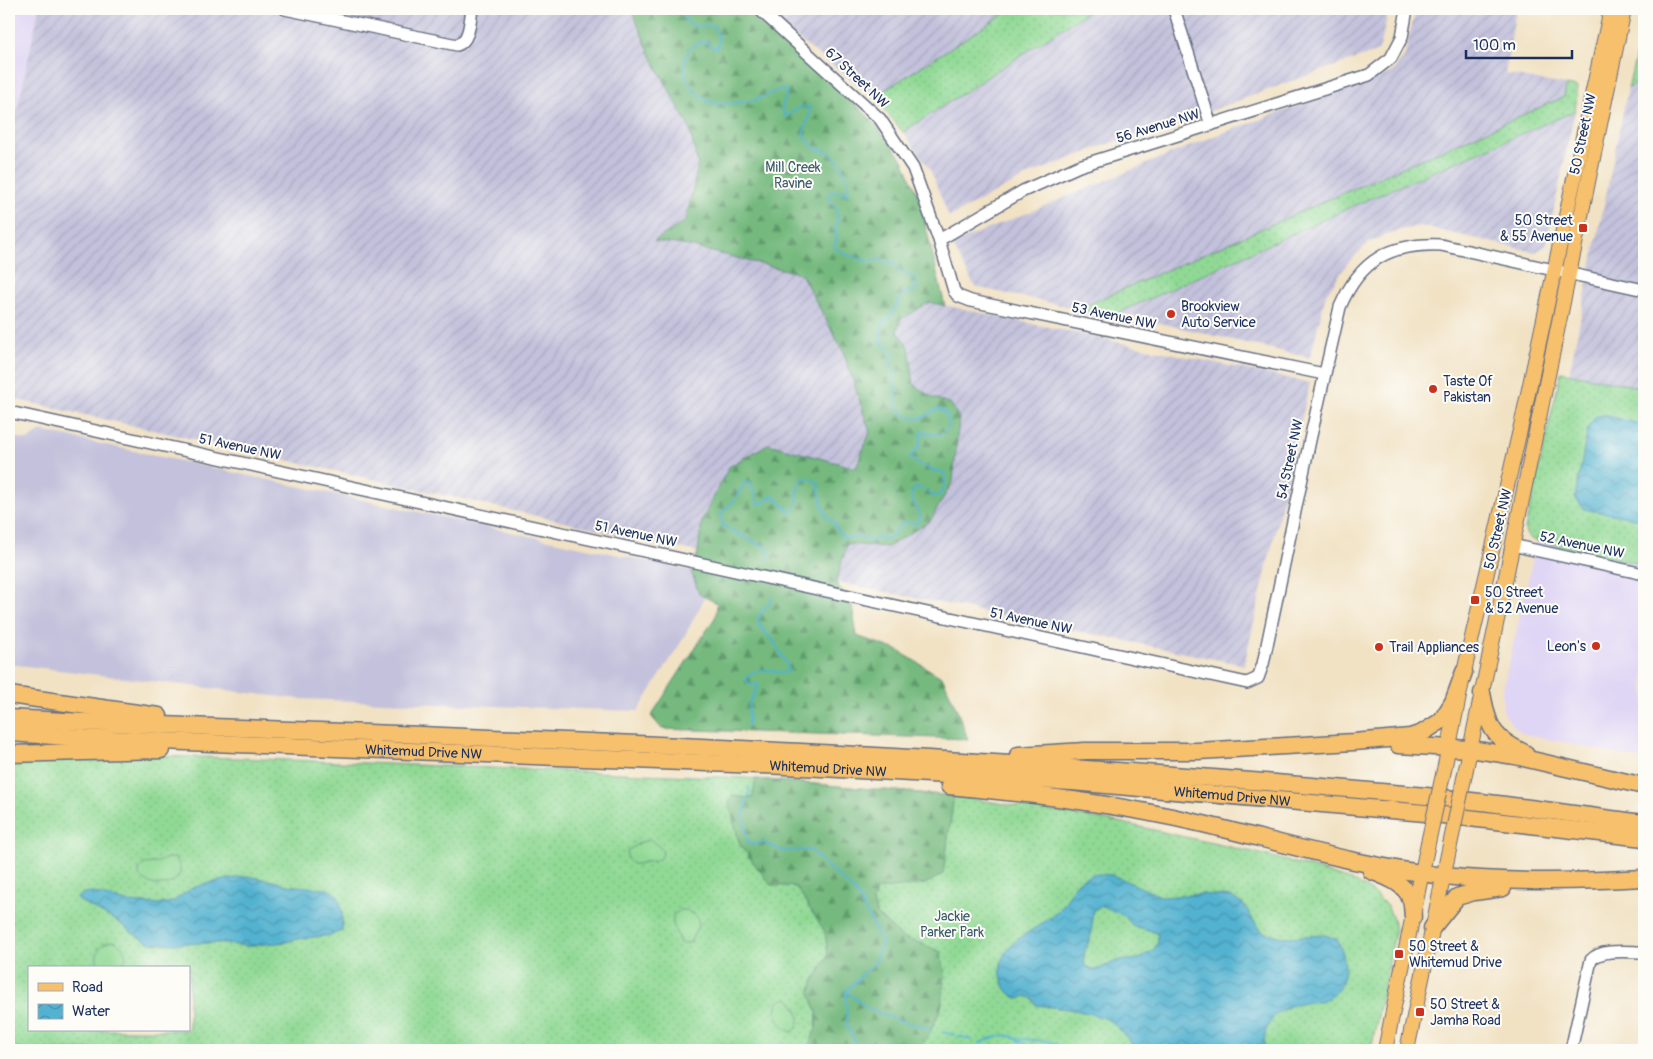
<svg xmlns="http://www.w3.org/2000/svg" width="1653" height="1059" font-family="Pangolin,sans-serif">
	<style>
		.built { fill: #dfd5f5 }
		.industrial { fill: url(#industrial-furrows) }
		.railway { fill: #c3c1db }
		.grass { fill: url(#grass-dots); stroke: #568479; fill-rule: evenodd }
		.forest { fill: url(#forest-firs); stroke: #48746e }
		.garden { fill: #90d994; stroke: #568479 }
		.water { fill: url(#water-waves); stroke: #367097; fill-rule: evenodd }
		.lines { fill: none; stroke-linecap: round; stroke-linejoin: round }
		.stream { stroke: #52b2d0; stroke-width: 2 }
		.minor-casing { stroke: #666e82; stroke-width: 14 }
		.major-casing { stroke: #666e82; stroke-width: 16 }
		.highway-casing { stroke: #666e82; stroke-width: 19 }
		.minor { stroke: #fff; stroke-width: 11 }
		.major { stroke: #f7c06c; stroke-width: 14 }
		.highway { stroke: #f7c06c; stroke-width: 16 }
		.major-bridge-casing { stroke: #666e82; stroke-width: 16; stroke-linecap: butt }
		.major-bridge { stroke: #f7c06c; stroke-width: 14 }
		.poi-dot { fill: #c8321e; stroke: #fdfcf7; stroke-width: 2 }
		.labels { text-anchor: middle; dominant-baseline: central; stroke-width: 4; stroke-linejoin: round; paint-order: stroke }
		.street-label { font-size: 14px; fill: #1b2f5e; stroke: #fdfcf7 }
		.park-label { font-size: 14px; fill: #385a6c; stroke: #fdfcf7 }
		.poi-label { font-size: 14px; fill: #1b2f5e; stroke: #fdfcf7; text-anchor: start }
	</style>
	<defs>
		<pattern id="industrial-furrows" width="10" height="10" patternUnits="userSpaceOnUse" patternTransform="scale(1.25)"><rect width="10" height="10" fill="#c3c1db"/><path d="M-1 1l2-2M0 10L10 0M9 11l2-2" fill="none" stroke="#a7a6be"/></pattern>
		<pattern id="grass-dots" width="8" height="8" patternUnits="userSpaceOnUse" patternTransform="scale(1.25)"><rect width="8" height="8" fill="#90d994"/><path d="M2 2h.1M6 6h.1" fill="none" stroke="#7cbb82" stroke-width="1.8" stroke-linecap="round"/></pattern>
		<pattern id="forest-firs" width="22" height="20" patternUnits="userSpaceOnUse" patternTransform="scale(1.25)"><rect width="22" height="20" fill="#74b97e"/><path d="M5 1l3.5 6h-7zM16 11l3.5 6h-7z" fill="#5e976a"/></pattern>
		<pattern id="water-waves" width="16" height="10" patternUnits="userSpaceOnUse" patternTransform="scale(1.25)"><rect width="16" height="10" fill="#52b2d0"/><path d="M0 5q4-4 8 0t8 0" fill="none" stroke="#4391ac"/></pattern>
	</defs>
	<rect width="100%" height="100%" fill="#fdfcf7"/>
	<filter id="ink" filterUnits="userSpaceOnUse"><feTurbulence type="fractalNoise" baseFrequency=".02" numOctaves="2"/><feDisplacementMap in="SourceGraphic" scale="10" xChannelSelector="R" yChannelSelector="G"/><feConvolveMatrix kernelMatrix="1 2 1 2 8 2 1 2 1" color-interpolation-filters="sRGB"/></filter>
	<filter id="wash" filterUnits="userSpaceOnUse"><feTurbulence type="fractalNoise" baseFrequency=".0096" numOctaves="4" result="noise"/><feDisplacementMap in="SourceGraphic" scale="20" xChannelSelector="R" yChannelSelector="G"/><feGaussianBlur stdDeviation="1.12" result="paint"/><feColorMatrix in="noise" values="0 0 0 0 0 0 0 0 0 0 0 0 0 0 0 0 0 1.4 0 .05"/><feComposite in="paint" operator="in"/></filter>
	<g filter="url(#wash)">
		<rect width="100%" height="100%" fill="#f1e2c4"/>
		<!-- built -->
		<path class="built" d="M 9,9 L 39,9 L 17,112 L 9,110 Z
			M 1537,541 L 1644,565 L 1644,760 L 1521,733 L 1511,723 L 1503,711 L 1502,693 Z"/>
		<!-- industrial -->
		<path class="industrial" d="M 39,9 L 630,9 L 651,56 L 689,127 L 698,165 L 686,221 L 655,241 L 689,245 L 801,274 L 843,351 L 870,432 L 856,468 L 768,444 L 702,520 L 698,552 L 9,398 L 9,110 L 17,111 Z
			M 759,9 L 1011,9 L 874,97 Z
			M 1092,9 L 1389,9 L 1379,51 L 1300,78 L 1197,116 L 1102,146 L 1030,174 L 949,217 L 930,169 L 903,132 Z
			M 1416,9 L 1516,9 L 1505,74 L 1566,85 L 1564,97 L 1073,311 L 1070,307 L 975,287 L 952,244 L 1214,136 L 1391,73 L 1404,58 Z
			M 1644,81 L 1644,388 L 1569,374 L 1628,88 Z
			M 1575,111 L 1546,246 L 1535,252 L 1420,226 L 1396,231 L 1369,242 L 1347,264 L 1326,294 L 1310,358 L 1118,313 L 1351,207 Z
			M 930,302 L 1310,383 L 1244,665 L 836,582 L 847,544 L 887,547 L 930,521 L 951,404 L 931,397 L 914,385 L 909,347 L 897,331 L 901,319 Z"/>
		<!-- railway -->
		<path class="railway" d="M 41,431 L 712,575 L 702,603 L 683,639 L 638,711 L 299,699 L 9,664 L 9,436 L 27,440 Z"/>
		<!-- grass -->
		<path class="grass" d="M 1011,9 L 1092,9 L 903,132 L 874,97 Z
			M 1644,22 L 1644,81 L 1628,88 Z
			M 1566,85 L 1578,87 L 1575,111 L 1351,207 L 1118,313 L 1073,311 L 1564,97 Z
			M 1561,372 L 1644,388 L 1644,565 L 1537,541 C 1530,539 1526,537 1525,529 Z
			M 158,756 L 237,758 L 744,778 L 954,796 L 1118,822 L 1257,853 L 1320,870 L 1356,882 L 1375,894 L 1387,906 L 1393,918 L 1395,932 L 1371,1050 L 9,1050 L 9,760 ZM 29,968 L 189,968 L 189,1030 L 29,1030 Z"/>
		<!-- forest -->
		<path class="forest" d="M 631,9 L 744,9 L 752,17 L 800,54 L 870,118 L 903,160 L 919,198 L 945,306 L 930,302 L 901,319 L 897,331 L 909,347 L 914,385 L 931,397 L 951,404 L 959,418 L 953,481 L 930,521 L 887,547 L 847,544 L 836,582 L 852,606 L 857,636 L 897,650 L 943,678 L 957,710 L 968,739 L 662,729 L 651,716 L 716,616 L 717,603 L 699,594 L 691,571 L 698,552 L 702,520 L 729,467 L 768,444 L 856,468 L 870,432 L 843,351 L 801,274 L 689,246 L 654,241 L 686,221 L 698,165 L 689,127 L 651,56 Z
			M 756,779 L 954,796 L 943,874 L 925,884 L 876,890 L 873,902 L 877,915 L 903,938 L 923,944 L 941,952 L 945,974 L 941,1008 L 928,1037 L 917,1050 L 807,1050 L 816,1029 L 817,1012 L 810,993 L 814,980 L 828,956 L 825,932 L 796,887 L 771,885 L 740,845 L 729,803 L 732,796 L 752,798 Z"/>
		<!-- garden -->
		<path class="garden" d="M 650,840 C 658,844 670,854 657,860 C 653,862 649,861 645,862 C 641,863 636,865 633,864 C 630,863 628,860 627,858 L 627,851 L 641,842 Z
			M 168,858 L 175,858 C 194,881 155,896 139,875 L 139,869 C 145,862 147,864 155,863 C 159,862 164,859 168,858 Z
			M 680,910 L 686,910 L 697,917 L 699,924 L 690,943 L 680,943 L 673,924 L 673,915 Z
			M 115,941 C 124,947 132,960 118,967 C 113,969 106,968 101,968 C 91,955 100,941 115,941 Z
			M 787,998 C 797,1005 806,1024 792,1032 C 780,1028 773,1014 778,1002 Z"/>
		<!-- water -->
		<path class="water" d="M 1604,415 L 1644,425 L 1644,520 L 1584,509 L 1575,498 L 1588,427 L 1596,416 Z
			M 1095,874 L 1112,875 L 1163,897 L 1201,894 L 1232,897 L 1246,907 L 1253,920 L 1263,932 L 1283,937 L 1325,935 L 1338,940 C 1345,957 1350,975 1336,991 C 1333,994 1330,997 1327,999 C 1319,1002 1309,1001 1300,1003 C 1276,1008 1261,1026 1265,1050 L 1136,1050 C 1128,1039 1118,1025 1106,1019 C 1087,1010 1057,1008 1036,1005 L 1033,999 L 1026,996 L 1020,999 C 1010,996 1005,990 1002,980 C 992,943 1034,933 1056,913 C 1074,897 1067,881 1095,874 ZM 1103,906 L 1124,916 L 1133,926 L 1152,931 L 1158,935 L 1158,942 L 1153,950 L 1139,959 L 1117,961 L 1096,970 L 1085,966 C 1082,948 1088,949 1091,934 C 1093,926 1091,918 1093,910 Z
			M 247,876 L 274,881 L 287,885 L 327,889 L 334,892 L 338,896 L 342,911 L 342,931 L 331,935 L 298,939 L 286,942 L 247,946 L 218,943 L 163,944 L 150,943 L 134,934 L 118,922 L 78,900 L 78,897 L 84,893 L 91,892 L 127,902 L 163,904 L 174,901 L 192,888 L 213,882 Z"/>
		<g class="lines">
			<!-- stream -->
			<path class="stream" d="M 649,9 L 654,9
				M 679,9 L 684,18 L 693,26 L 713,26 C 718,31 720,41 717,48 L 714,48 L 705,41 C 672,47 682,96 714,103 C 723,105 752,102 760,98 C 768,95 774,91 782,89 L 787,91 L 782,109 L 785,116 L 788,116 C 794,110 803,104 810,108 L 810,113 L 803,135 C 806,137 814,148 817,149 C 821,151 825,149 829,152 C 838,158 853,184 847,194 L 838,191 L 830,193 L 828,196 L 830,201 L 836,207 L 838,220 L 835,229 L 837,238 L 835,245 L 836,249 C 846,255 859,259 870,262 L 877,259 L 893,263 L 900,271 L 914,278 L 916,281 L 917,288 L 913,291 L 906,292 L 901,298 L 891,315 L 881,327 L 881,342 L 894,353 L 889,362 L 896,371 L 894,377 L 897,408 C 903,415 914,421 924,417 C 930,415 933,410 939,409 C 958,418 948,442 924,432 L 921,433 L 920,446 L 910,457 C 917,466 933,470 944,473 C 946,479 945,496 935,496 C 930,496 913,477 911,497 L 920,516 L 920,520 L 916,524 C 899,518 899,529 888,540 L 880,536 L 871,541 L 862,537 L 847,538 L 843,537 L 838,531 L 832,520 L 826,516 C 823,504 818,496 819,484 L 814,480 L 805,478 C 790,489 805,506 790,512 L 774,496 L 767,499 L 764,503 L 758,504 L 751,484 L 748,483 L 744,483 L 736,498 L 729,506 L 722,512 L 721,514 L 723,526 L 762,546 L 768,548 L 770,560
				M 748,726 L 749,704 L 758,686 L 755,684 L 749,684 L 746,679 C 749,672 761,669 768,670 C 774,670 777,673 785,673 L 789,669 L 775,643 L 759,625 L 758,616 L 770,603 L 771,597
				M 749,787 L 749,795 L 743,816 L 748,843 L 752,845 L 762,842 L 783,851 L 810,850 L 856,893 L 882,942 L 876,961 L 846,991 L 847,1027 L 860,1050
				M 846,991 L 867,1008 L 897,1020 L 930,1029
				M 943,1032 L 954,1035
				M 959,1036 L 972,1040
				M 1018,1040 L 1028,1046 L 1031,1050
				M 980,1043 L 992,1038 L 1006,1035 L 1021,1039 L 1047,1041 L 1057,1044 L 1059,1050"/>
		</g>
	</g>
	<g filter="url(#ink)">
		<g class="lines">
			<!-- minor casing -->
			<g class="minor-casing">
				<path id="minor" d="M 285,9 L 457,45 C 470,41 470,20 472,9
					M 759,9 L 880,119 L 913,168 L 939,240 L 954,291 L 958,296 L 971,301 L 1324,374
					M 1174,9 L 1211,125
					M 939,240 L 1023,191 L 1079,166 L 1369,75 L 1391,58 L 1402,37 L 1407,9
					M 9,412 L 1247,683 L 1258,678 L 1263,664 L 1310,440 L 1340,307 C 1360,260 1390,243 1441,245 L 1644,290
					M 1512,545 L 1644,574
					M 1571,1050 L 1591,960 C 1602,948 1628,952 1644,952"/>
			</g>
			<!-- major casing -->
			<g class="major-casing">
				<path id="major" d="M 1466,769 L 1624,9
					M 1444,770 L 1464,672 L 1523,417 L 1587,118 L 1611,9
					M 1385,1050 L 1428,843
					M 1407,1050 L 1450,845"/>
			</g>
			<!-- highway casing -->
			<g class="highway-casing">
				<g id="highway">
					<path d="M 1482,693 C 1489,728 1491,737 1525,753"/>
					<path d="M 9,695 L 159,716"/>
					<path d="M 9,718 L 83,722 C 531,739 979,754 1426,796 C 1499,803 1571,814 1644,823"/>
					<path id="s1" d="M 9,733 L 84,738 L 785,766 L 1072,782 L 1425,813 L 1644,838"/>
					<path d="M 1398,745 L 1470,749 L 1515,756 L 1644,786"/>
					<path d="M 9,754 L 161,750"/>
					<path d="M 1018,755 L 1085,751 L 1198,751 L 1354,742 L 1410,737 L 1422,733 L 1441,721 L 1453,702 L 1464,672"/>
					<path d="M 949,786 C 1034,794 1119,804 1203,824 C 1283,843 1362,867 1444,876 C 1510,883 1577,882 1644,878"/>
					<path d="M 1371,871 C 1384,876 1405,883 1410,898 C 1413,904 1412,911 1413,917"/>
					<path d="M 1432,928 L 1457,897 L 1474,892 L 1503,888"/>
				</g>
			</g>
			<!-- minor -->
			<use href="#minor" class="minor"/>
			<!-- major -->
			<use href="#major" class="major"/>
			<!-- highway -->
			<use href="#highway" class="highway"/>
			<!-- major-bridge casing -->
			<g class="major-bridge-casing">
				<path id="major-bridge" d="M 1428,843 L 1444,770
					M 1450,845 L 1466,769"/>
			</g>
			<!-- major-bridge -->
			<use href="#major-bridge" class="major-bridge"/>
		</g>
	</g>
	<!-- markers -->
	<g class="poi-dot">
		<rect x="1578" y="223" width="10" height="10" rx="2.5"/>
		<circle cx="1171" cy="314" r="5"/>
		<circle cx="1433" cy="389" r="5"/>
		<rect x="1470" y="595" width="10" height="10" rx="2.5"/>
		<circle cx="1596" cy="646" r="5"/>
		<circle cx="1379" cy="647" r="5"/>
		<rect x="1394" y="949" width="10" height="10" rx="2.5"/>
		<rect x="1415" y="1007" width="10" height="10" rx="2.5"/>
	</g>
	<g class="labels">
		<!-- street labels -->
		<g class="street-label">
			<text transform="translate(857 78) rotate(43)">67 Street NW</text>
			<text transform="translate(1158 126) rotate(-17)">56 Avenue NW</text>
			<text transform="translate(1583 134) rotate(-78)">50 Street NW</text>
			<text transform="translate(1114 316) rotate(12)">53 Avenue NW</text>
			<text transform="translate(240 447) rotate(12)">51 Avenue NW</text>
			<text transform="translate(1290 459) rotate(-78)">54 Street NW</text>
			<text transform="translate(1498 529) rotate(-77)">50 Street NW</text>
			<text transform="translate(636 534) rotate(12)">51 Avenue NW</text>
			<text transform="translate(1582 545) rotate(12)">52 Avenue NW</text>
			<text transform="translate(1031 621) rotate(12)">51 Avenue NW</text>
			<text stroke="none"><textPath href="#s1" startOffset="415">Whitemud Drive NW</textPath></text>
			<text stroke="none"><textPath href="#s1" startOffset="820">Whitemud Drive NW</textPath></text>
			<text stroke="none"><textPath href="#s1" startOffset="1225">Whitemud Drive NW</textPath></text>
		</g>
		<!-- park labels -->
		<g class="park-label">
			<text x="793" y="167">Mill Creek<tspan x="793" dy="16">Ravine</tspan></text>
			<text x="952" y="916">Jackie<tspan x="952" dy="16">Parker Park</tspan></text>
		</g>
		<!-- poi labels -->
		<g class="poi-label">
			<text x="1573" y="220" text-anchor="end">50 Street<tspan x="1573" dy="16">&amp; 55 Avenue</tspan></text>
			<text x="1181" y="306">Brookview<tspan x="1181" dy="16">Auto Service</tspan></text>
			<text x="1443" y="381">Taste Of<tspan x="1443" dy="16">Pakistan</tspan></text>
			<text x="1485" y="592">50 Street<tspan x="1485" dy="16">&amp; 52 Avenue</tspan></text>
			<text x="1586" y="646" text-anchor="end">Leon's</text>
			<text x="1389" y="647">Trail Appliances</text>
			<text x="1409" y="946">50 Street &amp;<tspan x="1409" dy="16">Whitemud Drive</tspan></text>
			<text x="1430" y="1004">50 Street &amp;<tspan x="1430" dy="16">Jamha Road</tspan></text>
		</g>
	</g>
	<!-- margin -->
	<rect width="1653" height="1059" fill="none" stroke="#fdfcf7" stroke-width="30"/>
	<!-- legend -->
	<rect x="28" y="966" width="162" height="65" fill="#fdfcf7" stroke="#a3aaba"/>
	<rect x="38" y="983" width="25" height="8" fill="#f7c06c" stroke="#a3aaba"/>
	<text x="72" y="992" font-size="15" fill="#1b2f5e">Road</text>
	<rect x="38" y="1004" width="25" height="15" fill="url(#water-waves)" stroke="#a3aaba"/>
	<text x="72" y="1016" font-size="15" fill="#1b2f5e">Water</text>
	<!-- scale -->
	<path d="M1466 50v8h106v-8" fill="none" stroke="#1b2f5e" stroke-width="2.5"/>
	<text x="1473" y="50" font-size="15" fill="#1b2f5e" stroke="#fdfcf7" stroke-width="4" paint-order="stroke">100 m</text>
</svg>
